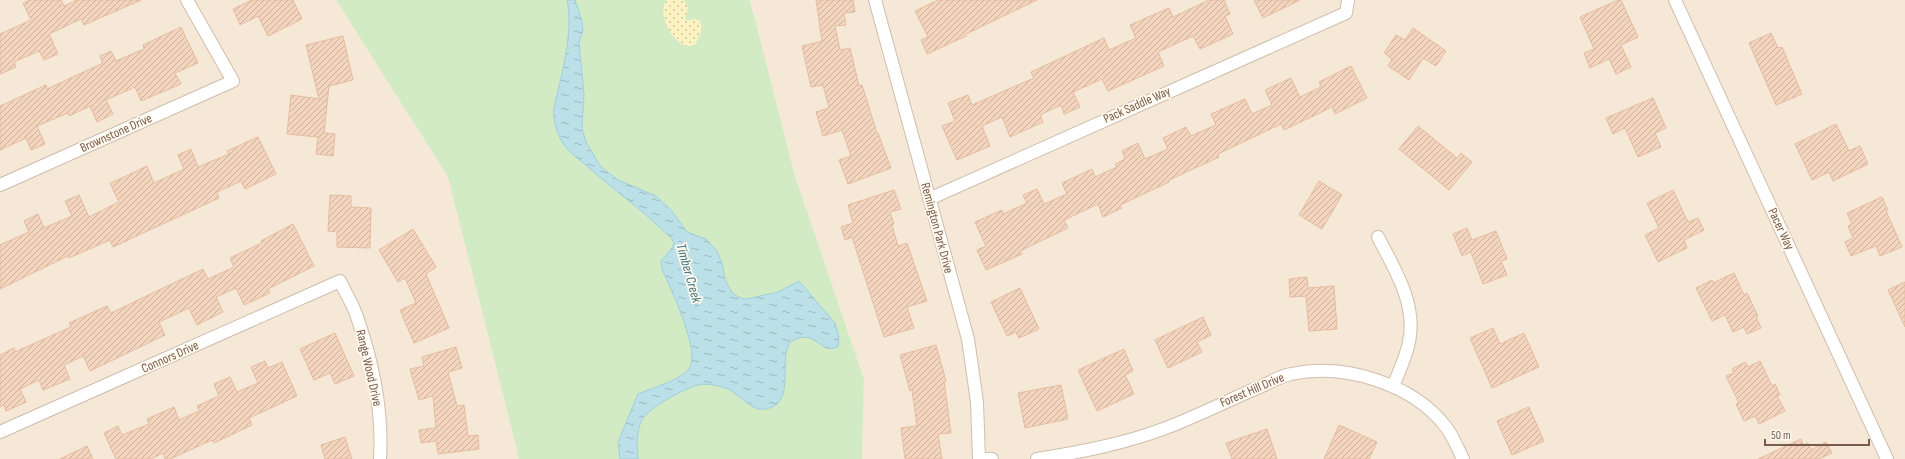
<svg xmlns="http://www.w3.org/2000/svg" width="1905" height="459" font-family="'Sofia Sans Condensed',sans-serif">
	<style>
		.residential { fill: #f5e8d6 }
		.grass { fill: #d3ebc5 }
		.sand { fill: url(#sand-dots) }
		.water { fill: url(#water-ripples); stroke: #a1cfda }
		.building { fill: url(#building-hatch); stroke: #e6bc9e }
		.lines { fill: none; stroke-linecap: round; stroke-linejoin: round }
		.street-casing { stroke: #cfbead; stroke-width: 14 }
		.street { stroke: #fff; stroke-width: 12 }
		.labels { text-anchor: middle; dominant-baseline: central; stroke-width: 3.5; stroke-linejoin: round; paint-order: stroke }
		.street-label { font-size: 13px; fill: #785c4b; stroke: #fff9ef }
		.water-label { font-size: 14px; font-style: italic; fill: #407784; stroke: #fff9ef }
	</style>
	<defs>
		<pattern id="sand-dots" width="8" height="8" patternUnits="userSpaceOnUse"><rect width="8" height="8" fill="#fdf2c2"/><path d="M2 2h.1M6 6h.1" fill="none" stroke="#d2c7a0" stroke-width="1.8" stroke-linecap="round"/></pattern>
		<pattern id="water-ripples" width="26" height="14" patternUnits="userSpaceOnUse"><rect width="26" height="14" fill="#bbe0e8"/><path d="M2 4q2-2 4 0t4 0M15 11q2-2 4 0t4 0" fill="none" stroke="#9db9be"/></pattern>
		<pattern id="building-hatch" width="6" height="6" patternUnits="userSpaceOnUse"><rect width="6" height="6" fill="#f3d5bf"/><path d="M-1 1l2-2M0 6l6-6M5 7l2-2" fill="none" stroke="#cab09d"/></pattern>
	</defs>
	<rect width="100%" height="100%" fill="#fdf5e8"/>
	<!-- residential -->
	<path class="residential" d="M 0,0 L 336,0 L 448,177 L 519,459 L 0,459 Z
		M 750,0 L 1905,0 L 1905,459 L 862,459 L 864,379 L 795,176 Z"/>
	<!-- grass -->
	<path class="grass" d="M 336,0 L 750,0 L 795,176 L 864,379 L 862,459 L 519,459 L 448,177 Z"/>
	<!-- sand -->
	<path class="sand" d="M 667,0 L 684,0 L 688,8 L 685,18 L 687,21 L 694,19 L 700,21 L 702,30 L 695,45 C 675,53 655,12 667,0 Z"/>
	<!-- water -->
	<path class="water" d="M 567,0 L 575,0 L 582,21 L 583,31 L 579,42 L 584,94 L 582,128 L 586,142 L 600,166 L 618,180 L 656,196 L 671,210 L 687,232 L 706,239 L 717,251 L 722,263 L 725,279 L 732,293 L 737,296 L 744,299 L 751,298 L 778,292 L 799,281 L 835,323 L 839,337 L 838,347 C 819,356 817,326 790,342 C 780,359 791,389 778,403 C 773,408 765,410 758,409 C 744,404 736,390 722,387 C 715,385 705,383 698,385 C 684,389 649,407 642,420 C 636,431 637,447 638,459 L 620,459 L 618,442 L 638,394 C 652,388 678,381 688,370 C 703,354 670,288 662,269 L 661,261 L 672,248 L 674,243 L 671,238 C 645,212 615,191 588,167 C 580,160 571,154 565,146 C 558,138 552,118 554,108 C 561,77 574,31 567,0 Z"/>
	<!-- building -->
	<path class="building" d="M 30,0 L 61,0 L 64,6 L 77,0 L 141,0 L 84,25 L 81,19 L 49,34 L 58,54 L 44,60 L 39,51 L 14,62 L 16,67 L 0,74 L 0,34 L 31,20 L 23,3 Z
		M 252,0 L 293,0 L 302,19 L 268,36 L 258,16 L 240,25 L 233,9 Z
		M 816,0 L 853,0 L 855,12 L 844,13 L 846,25 L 835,26 L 840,50 L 850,48 L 859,86 L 862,85 L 877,133 L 878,133 L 891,168 L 848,184 L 839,160 L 851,156 L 842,130 L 823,136 L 816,112 L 829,108 L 823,85 L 811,87 L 802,46 L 822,41 Z
		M 938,0 L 1037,0 L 966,34 L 966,36 L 927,54 L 921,40 L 928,37 L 915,11 Z
		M 1209,0 L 1224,0 L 1230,14 L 1225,16 L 1233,34 L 1200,49 L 1193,36 L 1158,52 L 1164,66 L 1108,91 L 1102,79 L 1073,92 L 1080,107 L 1064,114 L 1061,105 L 1040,115 L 1043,122 L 1010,137 L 1002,117 L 982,126 L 990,146 L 957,160 L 942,126 L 955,121 L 948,103 L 968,95 L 972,105 L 1034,78 L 1031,72 L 1104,38 L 1109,50 L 1136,38 L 1130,25 L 1169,8 L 1173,17 Z
		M 1254,0 L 1300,0 L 1263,18 Z
		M 1618,0 L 1621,0 L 1638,37 L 1621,45 L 1631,67 L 1616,74 L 1609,59 L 1590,68 L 1584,53 L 1594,49 L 1580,17 Z
		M 181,27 L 198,63 L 175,73 L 181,84 L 141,101 L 135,87 L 106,100 L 113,114 L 97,122 L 90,106 L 69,116 L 68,113 L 37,126 L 45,144 L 31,150 L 26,138 L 0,150 L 0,106 L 46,85 L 47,89 L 103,63 L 100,56 L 111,51 L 116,61 L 144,49 L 143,45 Z
		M 1413,28 L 1446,51 L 1436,66 L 1423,58 L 1409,80 L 1388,66 L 1392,59 L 1384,53 L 1396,35 L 1405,40 Z
		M 1771,33 L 1778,48 L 1782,47 L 1802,94 L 1776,105 L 1749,43 Z
		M 343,36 L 353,80 L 329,86 L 324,133 L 335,134 L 333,156 L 316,154 L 318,137 L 287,134 L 291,95 L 319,99 L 306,45 Z
		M 1351,66 L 1367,98 L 1335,114 L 1332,107 L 1284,130 L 1281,124 L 1218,154 L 1219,157 L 1169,180 L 1169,182 L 1120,205 L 1122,208 L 1103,217 L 1098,204 L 1064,220 L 1068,228 L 1020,251 L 1022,254 L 986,270 L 977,250 L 986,246 L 975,222 L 1002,210 L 1003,214 L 1027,203 L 1023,195 L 1037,189 L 1044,204 L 1067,194 L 1062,183 L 1092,169 L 1095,177 L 1117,167 L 1115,164 L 1125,159 L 1122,151 L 1138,143 L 1145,159 L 1168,149 L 1163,138 L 1186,127 L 1191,136 L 1216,125 L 1211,114 L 1245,99 L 1252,114 L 1272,105 L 1265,90 L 1291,78 L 1300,97 L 1321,87 L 1319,82 Z
		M 1653,98 L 1666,128 L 1655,133 L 1661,147 L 1638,157 L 1625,128 L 1613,134 L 1606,118 Z
		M 1836,124 L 1849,151 L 1860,146 L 1868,164 L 1833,181 L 1829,172 L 1812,180 L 1795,144 Z
		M 1418,126 L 1457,158 L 1461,153 L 1472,162 L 1449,190 L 1399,149 Z
		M 258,137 L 276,174 L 245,189 L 241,181 L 217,192 L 219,198 L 113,247 L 110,240 L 69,258 L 68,256 L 0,289 L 0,245 L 29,232 L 24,221 L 38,214 L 44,228 L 72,216 L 65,201 L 79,195 L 89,217 L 119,202 L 110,183 L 122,178 L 147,166 L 154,183 L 184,169 L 178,155 L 191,149 L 198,167 L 229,154 L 227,151 Z
		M 1319,181 L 1342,195 L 1322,229 L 1299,215 Z
		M 894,190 L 901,209 L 890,212 L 894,224 L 892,225 L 898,246 L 907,243 L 927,301 L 907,307 L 914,328 L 884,337 L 852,237 L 845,240 L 841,227 L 853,223 L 848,205 Z
		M 1673,190 L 1688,222 L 1698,218 L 1704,230 L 1684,240 L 1687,248 L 1658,262 L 1645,235 L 1659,228 L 1647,203 Z
		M 330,195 L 351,196 L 351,207 L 371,208 L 370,248 L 337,247 L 337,232 L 328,231 Z
		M 1882,197 L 1888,210 L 1886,211 L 1902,247 L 1880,256 L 1876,246 L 1851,256 L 1845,242 L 1853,238 L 1848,226 L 1852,224 L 1847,213 Z
		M 293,224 L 314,266 L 268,289 L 270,293 L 244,305 L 236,288 L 216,297 L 223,312 L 197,325 L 189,308 L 159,322 L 165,335 L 90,371 L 83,356 L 64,365 L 70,379 L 43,390 L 39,380 L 20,389 L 26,402 L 6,411 L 4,405 L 0,407 L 0,355 L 14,348 L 15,352 L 71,327 L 69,323 L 107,306 L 111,313 L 203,269 L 208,279 L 234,267 L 230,258 L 262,243 L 261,241 Z
		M 1467,228 L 1472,240 L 1496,231 L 1507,259 L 1501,261 L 1507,275 L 1483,284 L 1471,252 L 1462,256 L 1453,234 Z
		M 413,229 L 436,267 L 426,274 L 449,328 L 414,343 L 400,310 L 416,303 L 405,278 L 398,282 L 379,250 Z
		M 1734,273 L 1744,295 L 1747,293 L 1758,316 L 1756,317 L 1761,328 L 1747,334 L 1744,327 L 1733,332 L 1725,315 L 1712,321 L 1696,288 L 1712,280 L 1713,283 Z
		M 1307,277 L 1308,288 L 1334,286 L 1337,329 L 1309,331 L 1306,296 L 1290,297 L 1289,279 Z
		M 1905,282 L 1905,327 L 1888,290 Z
		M 1020,288 L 1039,329 L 1019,338 L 1016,332 L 1007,336 L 991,302 Z
		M 1203,317 L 1211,335 L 1197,342 L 1202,352 L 1168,368 L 1155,340 Z
		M 1493,328 L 1500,344 L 1524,333 L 1539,367 L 1492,388 L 1470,338 Z
		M 335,333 L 354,376 L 335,384 L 330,373 L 314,380 L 300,349 Z
		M 936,345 L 946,381 L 944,381 L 951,433 L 938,434 L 942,459 L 905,459 L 901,428 L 917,426 L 912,390 L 910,391 L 900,355 Z
		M 456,347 L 462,368 L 448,372 L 457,406 L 464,405 L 468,436 L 478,435 L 479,449 L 438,454 L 436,441 L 421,443 L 419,430 L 436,428 L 433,396 L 419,400 L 410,369 L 424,366 L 422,357 Z
		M 1124,349 L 1133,371 L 1125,375 L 1134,394 L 1097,411 L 1078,370 Z
		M 265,361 L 268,368 L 282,362 L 297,396 L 249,418 L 252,425 L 214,443 L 212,440 L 170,459 L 165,459 L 163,453 L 151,459 L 116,459 L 104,433 L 118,426 L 122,435 L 149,424 L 147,419 L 174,407 L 179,420 L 199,411 L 197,406 L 219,396 L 214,384 L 230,377 L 237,392 L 258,383 L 251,367 Z
		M 1760,361 L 1772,386 L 1775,384 L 1780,395 L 1777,396 L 1785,411 L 1759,424 L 1755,416 L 1744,421 L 1736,404 L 1739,403 L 1726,376 L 1734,373 L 1732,369 L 1745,362 L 1748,367 Z
		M 1061,385 L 1068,419 L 1025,428 L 1018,393 Z
		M 1529,407 L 1544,441 L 1512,455 L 1497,421 Z
		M 1339,425 L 1377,442 L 1369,459 L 1324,459 Z
		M 1267,429 L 1277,459 L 1232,459 L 1226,443 Z
		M 345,437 L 352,459 L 325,459 L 321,445 Z
		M 1801,439 L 1803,445 L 1808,443 L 1811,450 L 1826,442 L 1832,453 L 1819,459 L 1758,459 Z
		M 87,446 L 93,459 L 60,459 Z"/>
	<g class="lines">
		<!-- street casing -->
		<g class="street-casing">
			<path id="street" d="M 875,0 L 968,339 L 977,402 L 979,459
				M 1675,0 L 1887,459
				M 0,185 L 233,81 L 187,0
				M 929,199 L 1346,13 L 1348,0
				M 1378,237 C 1395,270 1417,304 1409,342 C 1406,357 1399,372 1393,386
				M 0,432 L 340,281 C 345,292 352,303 356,314 C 372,359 383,411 380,459
				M 979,459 L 992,459
				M 1037,459 C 1081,452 1123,444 1166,428 C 1197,416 1227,401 1257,388 C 1268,384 1279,376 1291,374 C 1344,363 1412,383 1446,427 C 1453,436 1458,449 1463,459"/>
		</g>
		<!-- street -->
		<use href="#street" class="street"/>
	</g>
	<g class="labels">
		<!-- street labels -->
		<g class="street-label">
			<text transform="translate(1137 105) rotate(-24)">Pack Saddle Way</text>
			<text transform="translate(116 133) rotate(-24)">Brownstone Drive</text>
			<text transform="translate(937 228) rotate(75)">Remington Park Drive</text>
			<text transform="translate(1781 229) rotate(65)">Pacer Way</text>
			<text transform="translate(170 357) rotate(-24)">Connors Drive</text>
			<text transform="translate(369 368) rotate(77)">Range Wood Drive</text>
			<text transform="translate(1252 390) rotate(-23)">Forest Hill Drive</text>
		</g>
		<!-- water labels -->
		<g class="water-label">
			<text transform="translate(689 273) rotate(74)">Timber Creek</text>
		</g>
	</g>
	<!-- scale -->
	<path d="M1765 439v6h104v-6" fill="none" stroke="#785c4b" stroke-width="2"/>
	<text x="1771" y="439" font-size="12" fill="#785c4b" stroke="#fff9ef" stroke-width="3" paint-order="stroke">50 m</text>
</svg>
